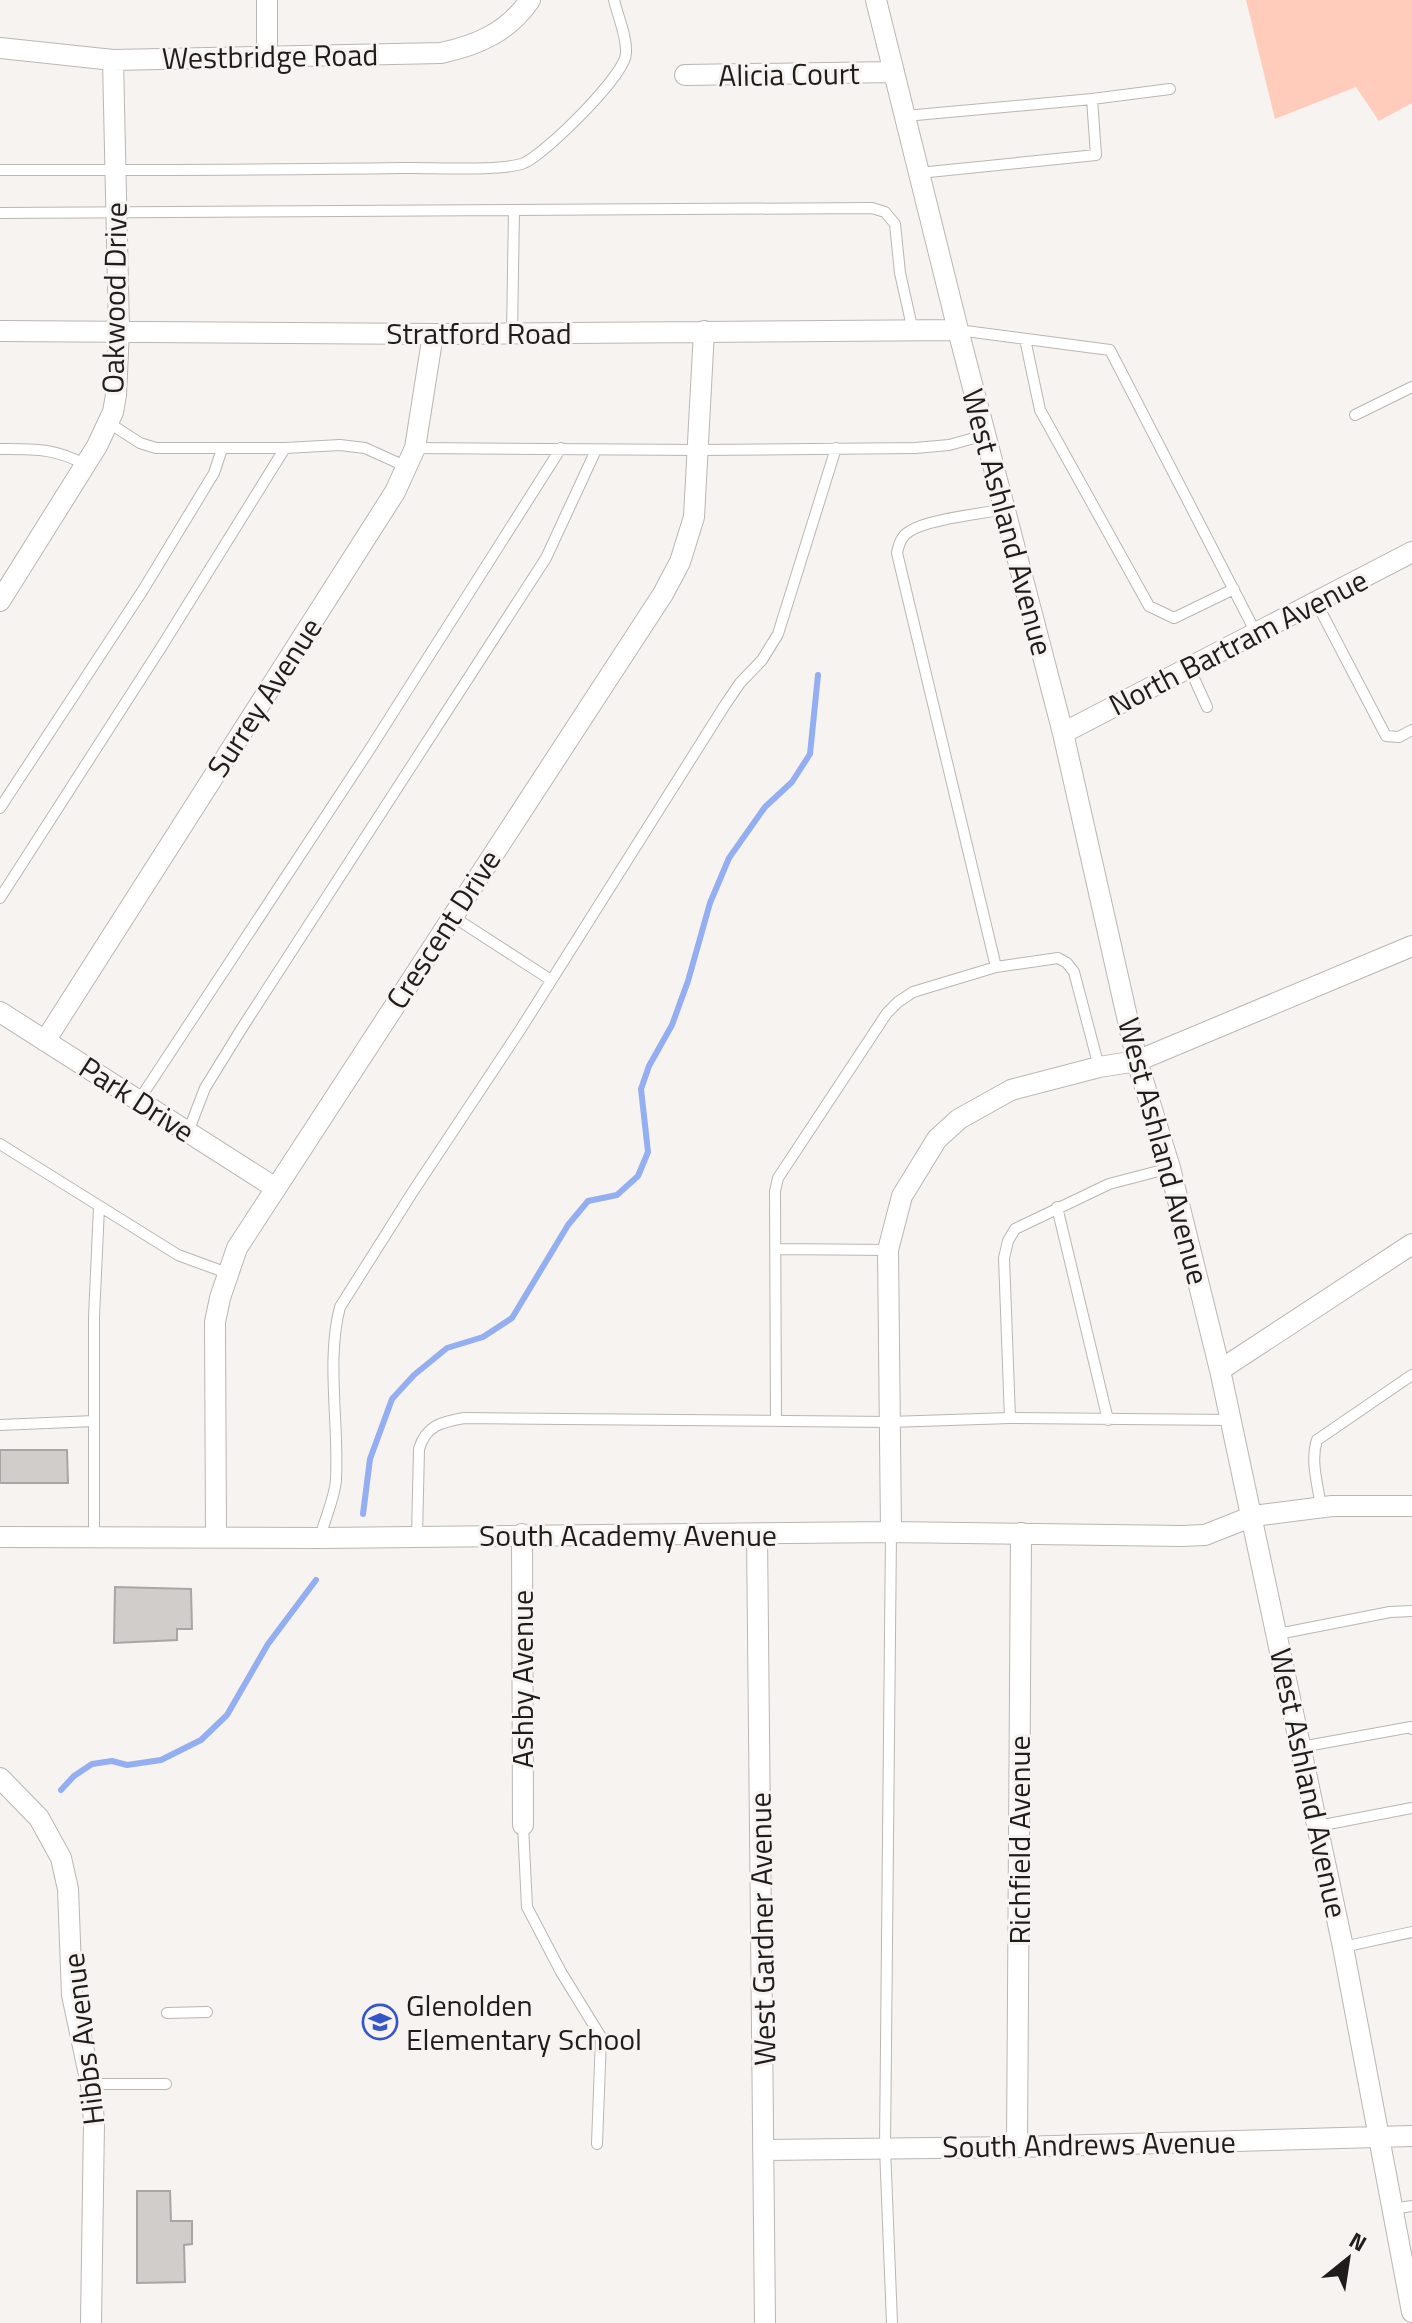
<svg xmlns="http://www.w3.org/2000/svg" width="1412" height="2323" font-family="'Titillium Web',sans-serif">
	<style>
		.green { fill: #ffccbc }
		.lines { fill: none; stroke-linecap: round; stroke-linejoin: round }
		.stream { stroke: #93aef1; stroke-width: 6 }
		.building { fill: #d1cdcb; stroke: #aaa5a4; stroke-width: 2 }
		.service-casing { stroke: #bab6b4; stroke-width: 12 }
		.minor-casing { stroke: #bab6b4; stroke-width: 22 }
		.service { stroke: #fff; stroke-width: 10 }
		.minor { stroke: #fff; stroke-width: 20 }
		.labels { text-anchor: middle; dominant-baseline: central; stroke-width: 6; stroke-linejoin: round; paint-order: stroke }
		.street-label { font-size: 30px; fill: #1e1d1c; stroke: #f7f3f1 }
		.poi-label { font-size: 30px; fill: #1e1d1c; stroke: #f7f3f1; text-anchor: start }
	</style>
	<rect width="100%" height="100%" fill="#f7f3f1"/>
	<!-- green -->
	<path class="green" d="M 1246,0 L 1412,0 L 1412,103 L 1379,121 L 1356,87 L 1275,119 Z"/>
	<g class="lines">
		<!-- stream -->
		<path class="stream" d="M 363,1514 L 370,1459 L 392,1399 L 414,1375 L 447,1348 L 483,1337 L 512,1318 L 568,1225 L 588,1201 L 617,1195 L 638,1176 L 648,1152 L 641,1089 L 649,1066 L 672,1025 L 688,981 L 710,903 L 729,858 L 765,807 L 792,782 L 810,754 L 818,675
			M 61,1790 L 74,1776 L 92,1764 L 112,1761 L 127,1765 L 161,1760 L 201,1740 L 227,1715 L 268,1644 L 316,1580"/>
	</g>
	<!-- building -->
	<path class="building" d="M 0,1450 L 67,1450 L 68,1483 L 0,1483 Z
		M 115,1587 L 191,1589 L 192,1629 L 177,1629 L 177,1640 L 114,1643 Z
		M 137,2191 L 170,2191 L 171,2221 L 192,2221 L 192,2244 L 184,2245 L 185,2282 L 137,2283 Z"/>
	<g class="lines">
		<!-- service casing -->
		<g class="service-casing">
			<path id="service" d="M 1092,99 L 1170,89
				M 905,116 L 1092,99 L 1096,155 L 919,173
				M 0,170 C 134,170 268,170 402,168 C 430,167 501,172 524,163 C 545,154 626,75 626,53 C 627,36 618,17 614,0
				M 0,213 L 872,208 L 885,212 L 895,224 L 900,273 L 913,331
				M 958,330 L 1110,350 L 1256,633
				M 512,333 L 514,210
				M 1025,339 L 1040,410 L 1149,606 L 1174,618 L 1234,589
				M 1355,415 L 1412,387
				M 109,423 L 140,443 L 156,448 L 285,448 L 340,445 L 365,448 L 407,467
				M 415,448 L 699,450 L 915,448 L 949,445 L 985,435
				M 0,449 C 35,449 55,448 86,465
				M 1316,602 L 1386,736 L 1399,737 L 1412,730
				M 1189,667 L 1207,707
				M 0,808 L 143,590 L 214,473 L 222,449
				M 0,898 L 162,646 L 285,448
				M 452,916 L 551,980
				M 996,967 L 897,553 C 899,544 901,536 910,531 C 928,519 981,514 1005,509
				M 139,1100 L 368,752 L 561,448
				M 188,1132 L 205,1088 L 242,1028 L 546,558 L 596,450
				M 0,1144 L 178,1255 L 227,1273
				M 1057,1207 L 1108,1420
				M 776,1249 L 888,1250
				M 1010,1418 L 1004,1258 L 1008,1241 L 1015,1229 L 1109,1184 L 1170,1168
				M 776,1421 L 775,1191 L 778,1178 L 887,1013 L 898,1002 L 913,992 L 996,967 L 1058,958 L 1067,963 L 1074,972 L 1099,1067
				M 0,1425 L 94,1421
				M 1321,1507 C 1318,1485 1310,1461 1317,1440 L 1412,1375
				M 891,1532 L 885,2148 L 892,2323
				M 94,1535 L 94,1317 L 99,1207
				M 417,1537 L 419,1449 C 426,1425 442,1422 464,1418 L 890,1422 L 1010,1418 L 1231,1420
				M 320,1538 C 324,1521 336,1494 336,1479 C 339,1424 326,1359 340,1307 L 412,1193 L 522,1027 L 725,705 L 740,683 L 762,660 L 778,634 L 836,448
				M 1278,1634 L 1390,1612 L 1412,1611
				M 1301,1747 L 1411,1727 L 1412,1729
				M 523,1825 L 527,1907 L 561,1972 L 601,2037 L 597,2144
				M 1318,1826 L 1412,1808
				M 1343,1947 L 1412,1932
				M 167,2013 L 207,2012
				M 91,2084 L 166,2084
				M 1392,2209 L 1412,2206"/>
		</g>
		<!-- minor casing -->
		<g class="minor-casing">
			<path id="minor" d="M 267,0 L 267,56
				M 876,0 L 958,330 L 1063,733 L 1137,1061 L 1170,1168 L 1220,1370 L 1343,1947 L 1412,2312
				M 0,48 L 113,60 L 441,53 C 478,45 508,32 530,0
				M 685,75 L 894,72
				M 0,331 L 433,334 L 958,330
				M 0,601 L 97,446 L 113,412 L 116,395 L 119,330 L 113,60
				M 1063,733 L 1412,552
				M 0,1012 L 274,1187
				M 45,1041 L 395,492 L 415,448 L 433,334
				M 1220,1370 L 1412,1244
				M 891,1532 L 888,1250 L 902,1196 L 937,1139 L 959,1119 L 1011,1090 L 1099,1067 L 1137,1061 L 1412,946
				M 522,1534 L 523,1825
				M 757,1535 L 765,2323
				M 216,1536 L 215,1322 L 220,1298 L 237,1248 L 663,594 L 680,562 L 694,517 L 704,331
				M 0,1537 L 320,1538 L 891,1532 L 1182,1536 L 1205,1535 L 1253,1516 L 1332,1506 L 1412,1506
				M 0,1778 L 39,1818 L 61,1858 L 68,1889 L 72,1995 L 91,2084 L 94,2122 L 91,2323
				M 1017,2147 L 1021,1533
				M 765,2150 L 1017,2147 L 1412,2136"/>
		</g>
		<!-- service -->
		<use href="#service" class="service"/>
		<!-- minor -->
		<use href="#minor" class="minor"/>
	</g>
	<!-- icons -->
	<defs>
		<g id="school-ring" transform="scale(1.8)"><circle r="9.5" fill="#f7f3f1" stroke="#3556c7" stroke-width="1.5"/><path d="M0-5L7-2L0 1L-7-2ZM-4 1L0 2.5L4 1V4Q0 6-4 4Z" fill="#3556c7"/></g>
	</defs>
	<g fill-rule="evenodd">
		<use href="#school-ring" x="380" y="2022"/>
	</g>
	<g class="labels">
		<!-- street labels -->
		<g class="street-label">
			<text transform="translate(270 56) rotate(-1)">Westbridge Road</text>
			<text transform="translate(789 74) rotate(-1)">Alicia Court</text>
			<text transform="translate(114 298) rotate(-89)">Oakwood Drive</text>
			<text x="479" y="333">Stratford Road</text>
			<text transform="translate(1008 522) rotate(75)">West Ashland Avenue</text>
			<text transform="translate(1238 642) rotate(-27)">North Bartram Avenue</text>
			<text transform="translate(264 697) rotate(-57)">Surrey Avenue</text>
			<text transform="translate(443 929) rotate(-57)">Crescent Drive</text>
			<text transform="translate(137 1099) rotate(33)">Park Drive</text>
			<text transform="translate(1164 1151) rotate(75)">West Ashland Avenue</text>
			<text x="628" y="1535">South Academy Avenue</text>
			<text transform="translate(522 1679) rotate(-90)">Ashby Avenue</text>
			<text transform="translate(1309 1783) rotate(78)">West Ashland Avenue</text>
			<text transform="translate(1019 1840) rotate(-90)">Richfield Avenue</text>
			<text transform="translate(762 1929) rotate(-91)">West Gardner Avenue</text>
			<text transform="translate(83 2039) rotate(-97)">Hibbs Avenue</text>
			<text transform="translate(1089 2144) rotate(-1)">South Andrews Avenue</text>
		</g>
		<!-- poi labels -->
		<g class="poi-label">
			<text x="406" y="2005">Glenolden<tspan x="406" dy="34">Elementary School</tspan></text>
		</g>
	</g>
	<!-- north arrow -->
	<g transform="translate(1348 2259) rotate(30)" stroke="#f7f3f1" stroke-width="6" paint-order="stroke">
	<path d="M0-6L14 30L0 20L-14 30Z" fill="#1e1d1c"/>
	<text y="-12" font-size="22" font-weight="bold" text-anchor="middle" fill="#1e1d1c">N</text>
	</g>
</svg>
